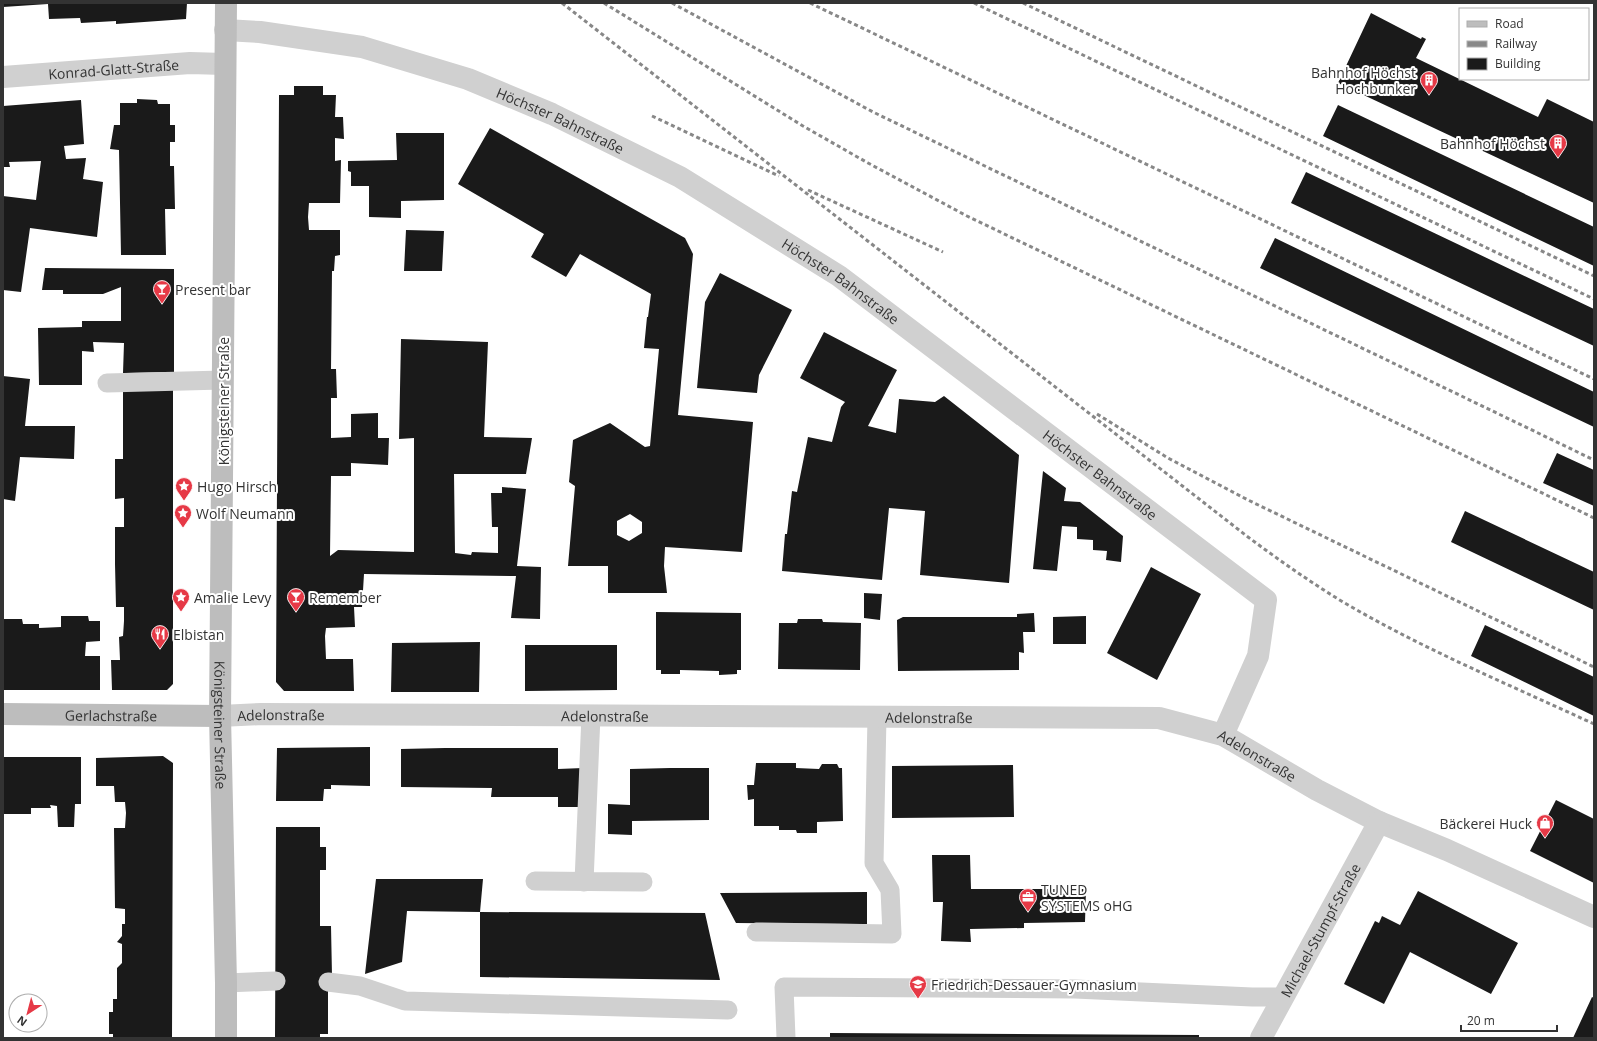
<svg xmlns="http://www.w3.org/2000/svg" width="1597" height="1041" font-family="'Open Sans',sans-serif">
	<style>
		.building { fill: #1a1a1a; fill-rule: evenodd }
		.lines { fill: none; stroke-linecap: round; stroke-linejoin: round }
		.service { stroke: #d0d0d0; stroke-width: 19 }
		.minor { stroke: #d0d0d0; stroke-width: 22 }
		.secondary { stroke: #bdbdbd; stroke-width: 22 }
		.rail { stroke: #888; stroke-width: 3; stroke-dasharray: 4 3; stroke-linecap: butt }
		.labels { text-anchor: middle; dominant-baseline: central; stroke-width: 4; stroke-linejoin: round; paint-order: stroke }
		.street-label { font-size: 14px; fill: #333; stroke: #fff }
		.poi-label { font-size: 14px; fill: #333; stroke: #fff; text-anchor: start }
	</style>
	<rect width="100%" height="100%" fill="#fff"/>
	<!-- building -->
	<path class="building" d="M 3,3 L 187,3 L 186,19 L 116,24 L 116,21 L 81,23 L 80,18 L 49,19 L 48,4 L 3,7 Z
		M 1371,13 L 1421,39 L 1422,37 L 1426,39 L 1416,58 L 1538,117 L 1547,99 L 1594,122 L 1594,203 L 1338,83 Z
		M 294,86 L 323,86 L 323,95 L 336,95 L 335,117 L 343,117 L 344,139 L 335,138 L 335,161 L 341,160 L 340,203 L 309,203 L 308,217 L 309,230 L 340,230 L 340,255 L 335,256 L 334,271 L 332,271 L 331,369 L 336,369 L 337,398 L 331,398 L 331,438 L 351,437 L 351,414 L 378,413 L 378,438 L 389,438 L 388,465 L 351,463 L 351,476 L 331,476 L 330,556 L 338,550 L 414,552 L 414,438 L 399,439 L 401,339 L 488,342 L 484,437 L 532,438 L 526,474 L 454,474 L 455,553 L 471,555 L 472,552 L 498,553 L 498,527 L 492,527 L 491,493 L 502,493 L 502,487 L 526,489 L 517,566 L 541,567 L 540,619 L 511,618 L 516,576 L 364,574 L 362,607 L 354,607 L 355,627 L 326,628 L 325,636 L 326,659 L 353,659 L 354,691 L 284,691 L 276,682 L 279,95 L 294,95 Z
		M 137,99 L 157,100 L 158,104 L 170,104 L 170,125 L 175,125 L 175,142 L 170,142 L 170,166 L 174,166 L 175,209 L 165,209 L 166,255 L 121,255 L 119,150 L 110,149 L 114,125 L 120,125 L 120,103 L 137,103 Z
		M 81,100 L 84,144 L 64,146 L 66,159 L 86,158 L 83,179 L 103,182 L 97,237 L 30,228 L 21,292 L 3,290 L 3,196 L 36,200 L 41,161 L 9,162 L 10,167 L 3,167 L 3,106 Z
		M 1338,105 L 1594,227 L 1594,266 L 1323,136 Z
		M 490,128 L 685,238 L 693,254 L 678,415 L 753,422 L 742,552 L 665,547 L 664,566 L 667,593 L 608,593 L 608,566 L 568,566 L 575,486 L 569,482 L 573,440 L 610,423 L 645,447 L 650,446 L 659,349 L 644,348 L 647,317 L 648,317 L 651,294 L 580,254 L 566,277 L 531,257 L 544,234 L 458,184 ZM 630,514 L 642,522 L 642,533 L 629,541 L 617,535 L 617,521 Z
		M 396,133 L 444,133 L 444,200 L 401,201 L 401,218 L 369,217 L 369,186 L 351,186 L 351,172 L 348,171 L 348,161 L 397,160 Z
		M 1306,172 L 1594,309 L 1594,346 L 1291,203 Z
		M 406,230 L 444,231 L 442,271 L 404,271 Z
		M 1275,238 L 1594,392 L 1594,427 L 1260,268 Z
		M 45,268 L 174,269 L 174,372 L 123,373 L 124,343 L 93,342 L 94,352 L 82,351 L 82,385 L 39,385 L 38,328 L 82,327 L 82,321 L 121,321 L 121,287 L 103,294 L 63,294 L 63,290 L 42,290 Z
		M 720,273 L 792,310 L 759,375 L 757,393 L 697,388 L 705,302 Z
		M 824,332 L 897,370 L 868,426 L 896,433 L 899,399 L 935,402 L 944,396 L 1019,455 L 1009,583 L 920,575 L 925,511 L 889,508 L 882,580 L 782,571 L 785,534 L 787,534 L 792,491 L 797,492 L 808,437 L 832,442 L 841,407 L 845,402 L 800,378 Z
		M 3,376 L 30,379 L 25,426 L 75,426 L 74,459 L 20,457 L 15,501 L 3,499 Z
		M 173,389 L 173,684 L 167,690 L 112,690 L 111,660 L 120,660 L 119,637 L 123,636 L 124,621 L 124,607 L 116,607 L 115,564 L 115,527 L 124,527 L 124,498 L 115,499 L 115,459 L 123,459 L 123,390 Z
		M 1557,453 L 1594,470 L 1594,506 L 1543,483 Z
		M 1043,471 L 1066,488 L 1064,501 L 1080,502 L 1123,536 L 1121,562 L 1106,560 L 1107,551 L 1093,550 L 1093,540 L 1077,539 L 1077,527 L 1062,526 L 1057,571 L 1033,569 Z
		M 1465,511 L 1594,572 L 1594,610 L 1451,542 Z
		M 1151,567 L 1201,594 L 1157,680 L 1107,653 Z
		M 864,593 L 882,594 L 880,620 L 864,618 Z
		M 656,612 L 741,613 L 741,670 L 737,670 L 737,674 L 719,675 L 719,671 L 680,670 L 680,674 L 661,674 L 661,670 L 656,670 Z
		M 1034,613 L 1035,632 L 1023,632 L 1024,653 L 1019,652 L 1019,670 L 898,671 L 897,620 L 903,617 L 1017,617 L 1017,614 Z
		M 61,616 L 88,616 L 89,621 L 100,621 L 100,641 L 86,642 L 85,656 L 100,656 L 100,690 L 3,690 L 3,619 L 22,619 L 23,624 L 39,624 L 39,628 L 61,627 Z
		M 1086,616 L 1086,644 L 1053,644 L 1053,617 Z
		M 798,619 L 822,619 L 823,622 L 861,623 L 860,670 L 778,669 L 779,623 L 797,623 Z
		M 1485,625 L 1594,677 L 1594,716 L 1471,656 Z
		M 480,642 L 479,692 L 391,692 L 392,643 Z
		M 525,645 L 617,645 L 617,690 L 525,691 Z
		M 370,747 L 370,786 L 331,785 L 331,789 L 324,789 L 323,801 L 276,801 L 277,748 Z
		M 445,748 L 558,748 L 558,769 L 583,768 L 583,807 L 558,807 L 558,797 L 491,797 L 492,788 L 401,787 L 401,749 Z
		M 163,756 L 173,763 L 172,1038 L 113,1038 L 113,1034 L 109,1034 L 109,1012 L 113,1012 L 113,999 L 117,999 L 117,968 L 122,963 L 122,944 L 117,942 L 122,936 L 122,924 L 125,924 L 125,909 L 115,908 L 114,828 L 125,828 L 126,813 L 125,802 L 115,802 L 114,786 L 96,786 L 96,758 Z
		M 3,757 L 81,757 L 81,804 L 75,804 L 74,827 L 58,827 L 57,806 L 50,805 L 51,808 L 31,808 L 31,814 L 3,814 Z
		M 756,763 L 796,763 L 796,768 L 819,769 L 822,764 L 837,764 L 839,768 L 842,768 L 843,821 L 817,822 L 817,833 L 797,833 L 796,830 L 779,830 L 779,826 L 754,826 L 754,799 L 748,800 L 747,785 L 754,785 Z
		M 1013,765 L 1014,817 L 892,818 L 892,766 Z
		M 670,768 L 709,768 L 709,820 L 632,821 L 632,835 L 608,834 L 608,804 L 630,805 L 630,769 Z
		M 1556,800 L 1594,819 L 1594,883 L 1530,851 Z
		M 276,827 L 320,827 L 320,847 L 326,847 L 326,870 L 320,870 L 320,926 L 331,926 L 332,976 L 328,976 L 328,1034 L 320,1034 L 320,1038 L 275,1038 Z
		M 932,855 L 970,855 L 971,889 L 1086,889 L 1085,922 L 1024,923 L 1024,928 L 970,929 L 971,942 L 941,941 L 943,902 L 933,902 Z
		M 376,879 L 483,879 L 480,912 L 407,911 L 402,962 L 365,974 Z
		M 1418,891 L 1518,943 L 1491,994 L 1410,952 L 1384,1004 L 1344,984 L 1375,921 L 1379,923 L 1382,916 L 1400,925 Z
		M 867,892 L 867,924 L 736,923 L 720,893 Z
		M 480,912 L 705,913 L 720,980 L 480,977 Z
		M 1592,997 L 1594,998 L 1594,1038 L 1573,1038 Z
		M 830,1033 L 1199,1035 L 1199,1038 L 830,1038 Z"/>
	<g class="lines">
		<!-- service -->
		<path class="service" d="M 107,383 L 223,380
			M 535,881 L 643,882
			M 584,882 L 591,715
			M 756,932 L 892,934 L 890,890 L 874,863 L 877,717
			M 328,982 L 360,986 L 405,1001 L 728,1010
			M 226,983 L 276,981
			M 786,1038 L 784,987 L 1075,989 L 1252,997 L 1284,997"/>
		<!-- minor -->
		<g class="minor">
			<path id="s1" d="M 225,30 L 260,32 L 362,47 L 468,79 L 552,114 L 680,177 L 839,276 L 1266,600 L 1258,656 L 1223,735"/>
			<path id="s2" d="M 3,77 L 190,63 L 224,64"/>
			<path id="s3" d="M 220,716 L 262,714 L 1159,718 L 1223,735 L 1317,790 L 1379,822 L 1447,850 L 1594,917"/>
			<path id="s4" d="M 1261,1038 L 1379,822"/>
		</g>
		<!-- secondary -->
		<g class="secondary">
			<path id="s5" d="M 226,3 L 220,716 L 226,983 L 226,1038"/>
			<path id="s6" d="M 3,714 L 220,716"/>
		</g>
		<!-- rail -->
		<path class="rail" d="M 562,3 L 1248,537 C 1279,560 1310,582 1343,602 C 1423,649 1510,685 1594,724
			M 604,3 L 803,126 L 868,163 L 967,216 L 1594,518
			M 672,3 L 873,112 L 931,140 L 1594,460
			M 810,3 L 1594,379
			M 974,3 L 1594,299
			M 1023,3 L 1594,276
			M 652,116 L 779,176
			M 808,190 L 943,252
			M 1097,414 L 1168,458 L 1248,500 L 1594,667"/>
	</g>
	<!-- icons -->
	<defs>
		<g id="building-pin" transform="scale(0.9)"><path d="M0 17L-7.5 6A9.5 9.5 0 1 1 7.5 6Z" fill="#e63946" stroke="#fff"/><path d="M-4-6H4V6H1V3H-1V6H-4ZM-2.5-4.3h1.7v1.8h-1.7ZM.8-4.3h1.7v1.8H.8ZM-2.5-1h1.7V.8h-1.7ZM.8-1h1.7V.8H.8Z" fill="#fff"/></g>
		<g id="bar-pin" transform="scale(0.9)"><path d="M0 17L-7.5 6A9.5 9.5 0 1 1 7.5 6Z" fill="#e63946" stroke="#fff"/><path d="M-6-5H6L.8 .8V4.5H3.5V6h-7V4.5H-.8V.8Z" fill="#fff"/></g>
		<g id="sight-pin" transform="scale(0.9)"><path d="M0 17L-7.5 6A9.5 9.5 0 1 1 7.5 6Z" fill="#e63946" stroke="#fff"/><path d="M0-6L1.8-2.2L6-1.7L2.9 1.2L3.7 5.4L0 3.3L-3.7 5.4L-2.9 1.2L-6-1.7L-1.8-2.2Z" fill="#fff"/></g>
		<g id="restaurant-pin" transform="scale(0.9)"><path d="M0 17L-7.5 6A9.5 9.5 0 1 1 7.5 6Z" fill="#e63946" stroke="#fff"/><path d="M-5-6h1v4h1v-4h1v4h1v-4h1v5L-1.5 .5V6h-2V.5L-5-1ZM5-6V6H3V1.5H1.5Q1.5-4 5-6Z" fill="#fff"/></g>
		<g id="shop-pin" transform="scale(0.9)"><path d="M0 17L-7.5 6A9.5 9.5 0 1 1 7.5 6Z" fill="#e63946" stroke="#fff"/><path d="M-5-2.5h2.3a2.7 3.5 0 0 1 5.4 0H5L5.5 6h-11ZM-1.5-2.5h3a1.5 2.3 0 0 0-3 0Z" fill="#fff"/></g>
		<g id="office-pin" transform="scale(0.9)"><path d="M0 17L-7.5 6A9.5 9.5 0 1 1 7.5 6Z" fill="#e63946" stroke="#fff"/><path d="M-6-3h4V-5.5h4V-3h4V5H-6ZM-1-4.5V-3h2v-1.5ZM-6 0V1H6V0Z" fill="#fff"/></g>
		<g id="school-pin" transform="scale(0.9)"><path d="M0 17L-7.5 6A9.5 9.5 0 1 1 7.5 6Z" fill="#e63946" stroke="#fff"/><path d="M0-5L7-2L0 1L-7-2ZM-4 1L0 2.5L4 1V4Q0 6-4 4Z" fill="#fff"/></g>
	</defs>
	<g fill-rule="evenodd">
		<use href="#building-pin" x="1429" y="80"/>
		<use href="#building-pin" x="1558" y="143"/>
		<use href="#bar-pin" x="162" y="289"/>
		<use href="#sight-pin" x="184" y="486"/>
		<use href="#sight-pin" x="183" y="513"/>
		<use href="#sight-pin" x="181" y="597"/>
		<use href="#bar-pin" x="296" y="597"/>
		<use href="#restaurant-pin" x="160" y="634"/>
		<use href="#shop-pin" x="1545" y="823"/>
		<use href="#office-pin" x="1028" y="897"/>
		<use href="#school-pin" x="918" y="984"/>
	</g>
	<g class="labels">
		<!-- street labels -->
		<g class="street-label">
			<text stroke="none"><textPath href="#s2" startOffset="111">Konrad-Glatt-Straße</textPath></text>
			<text stroke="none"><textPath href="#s1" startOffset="350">Höchster Bahnstraße</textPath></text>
			<text stroke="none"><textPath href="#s1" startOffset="674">Höchster Bahnstraße</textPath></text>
			<text transform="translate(223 401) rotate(-90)">Königsteiner Straße</text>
			<text stroke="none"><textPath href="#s1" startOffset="998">Höchster Bahnstraße</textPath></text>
			<text stroke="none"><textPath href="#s3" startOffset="61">Adelonstraße</textPath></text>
			<text stroke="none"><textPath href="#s6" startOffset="108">Gerlachstraße</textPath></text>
			<text stroke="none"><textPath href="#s3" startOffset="385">Adelonstraße</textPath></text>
			<text stroke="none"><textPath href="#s3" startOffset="709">Adelonstraße</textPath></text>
			<text stroke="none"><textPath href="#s5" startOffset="722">Königsteiner Straße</textPath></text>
			<text stroke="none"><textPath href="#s3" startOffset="1045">Adelonstraße</textPath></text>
			<text stroke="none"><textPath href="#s4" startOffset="123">Michael-Stumpf-Straße</textPath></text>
		</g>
		<!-- poi labels -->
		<g class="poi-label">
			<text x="1416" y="72" text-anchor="end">Bahnhof Höchst<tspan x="1416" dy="16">Hochbunker</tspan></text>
			<text x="1545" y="143" text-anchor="end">Bahnhof Höchst</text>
			<text x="175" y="289">Present bar</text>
			<text x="197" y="486">Hugo Hirsch</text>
			<text x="196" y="513">Wolf Neumann</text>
			<text x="194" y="597">Amalie Levy</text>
			<text x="309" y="597">Remember</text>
			<text x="173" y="634">Elbistan</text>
			<text x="1532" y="823" text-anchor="end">Bäckerei Huck</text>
			<text x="1041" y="889">TUNED<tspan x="1041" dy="16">SYSTEMS oHG</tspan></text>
			<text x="931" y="984">Friedrich-Dessauer-Gymnasium</text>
		</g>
	</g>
	<!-- border -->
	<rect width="1597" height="1041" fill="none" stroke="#333333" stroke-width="8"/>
	<!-- legend -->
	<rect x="1459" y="8" width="130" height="72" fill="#ffffff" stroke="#adadad"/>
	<rect x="1467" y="21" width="20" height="6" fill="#bdbdbd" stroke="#adadad"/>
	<text x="1495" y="28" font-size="12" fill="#333333">Road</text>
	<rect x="1467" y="41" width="20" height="6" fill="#888888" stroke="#adadad"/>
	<text x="1495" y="48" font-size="12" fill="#333333">Railway</text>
	<rect x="1467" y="58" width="20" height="12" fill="#1a1a1a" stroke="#adadad"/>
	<text x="1495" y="68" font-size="12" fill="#333333">Building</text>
	<!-- north arrow -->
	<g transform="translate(28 1013) rotate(216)"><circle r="19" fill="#ffffff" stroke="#adadad"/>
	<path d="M0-3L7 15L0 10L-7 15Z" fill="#e63946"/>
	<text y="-6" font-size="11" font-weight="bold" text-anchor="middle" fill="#333333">N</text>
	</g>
	<!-- scale -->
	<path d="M1461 1025v6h96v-6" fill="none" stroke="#333333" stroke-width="2"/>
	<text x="1467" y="1025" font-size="12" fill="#333333" stroke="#ffffff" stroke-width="3" paint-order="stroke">20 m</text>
</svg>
